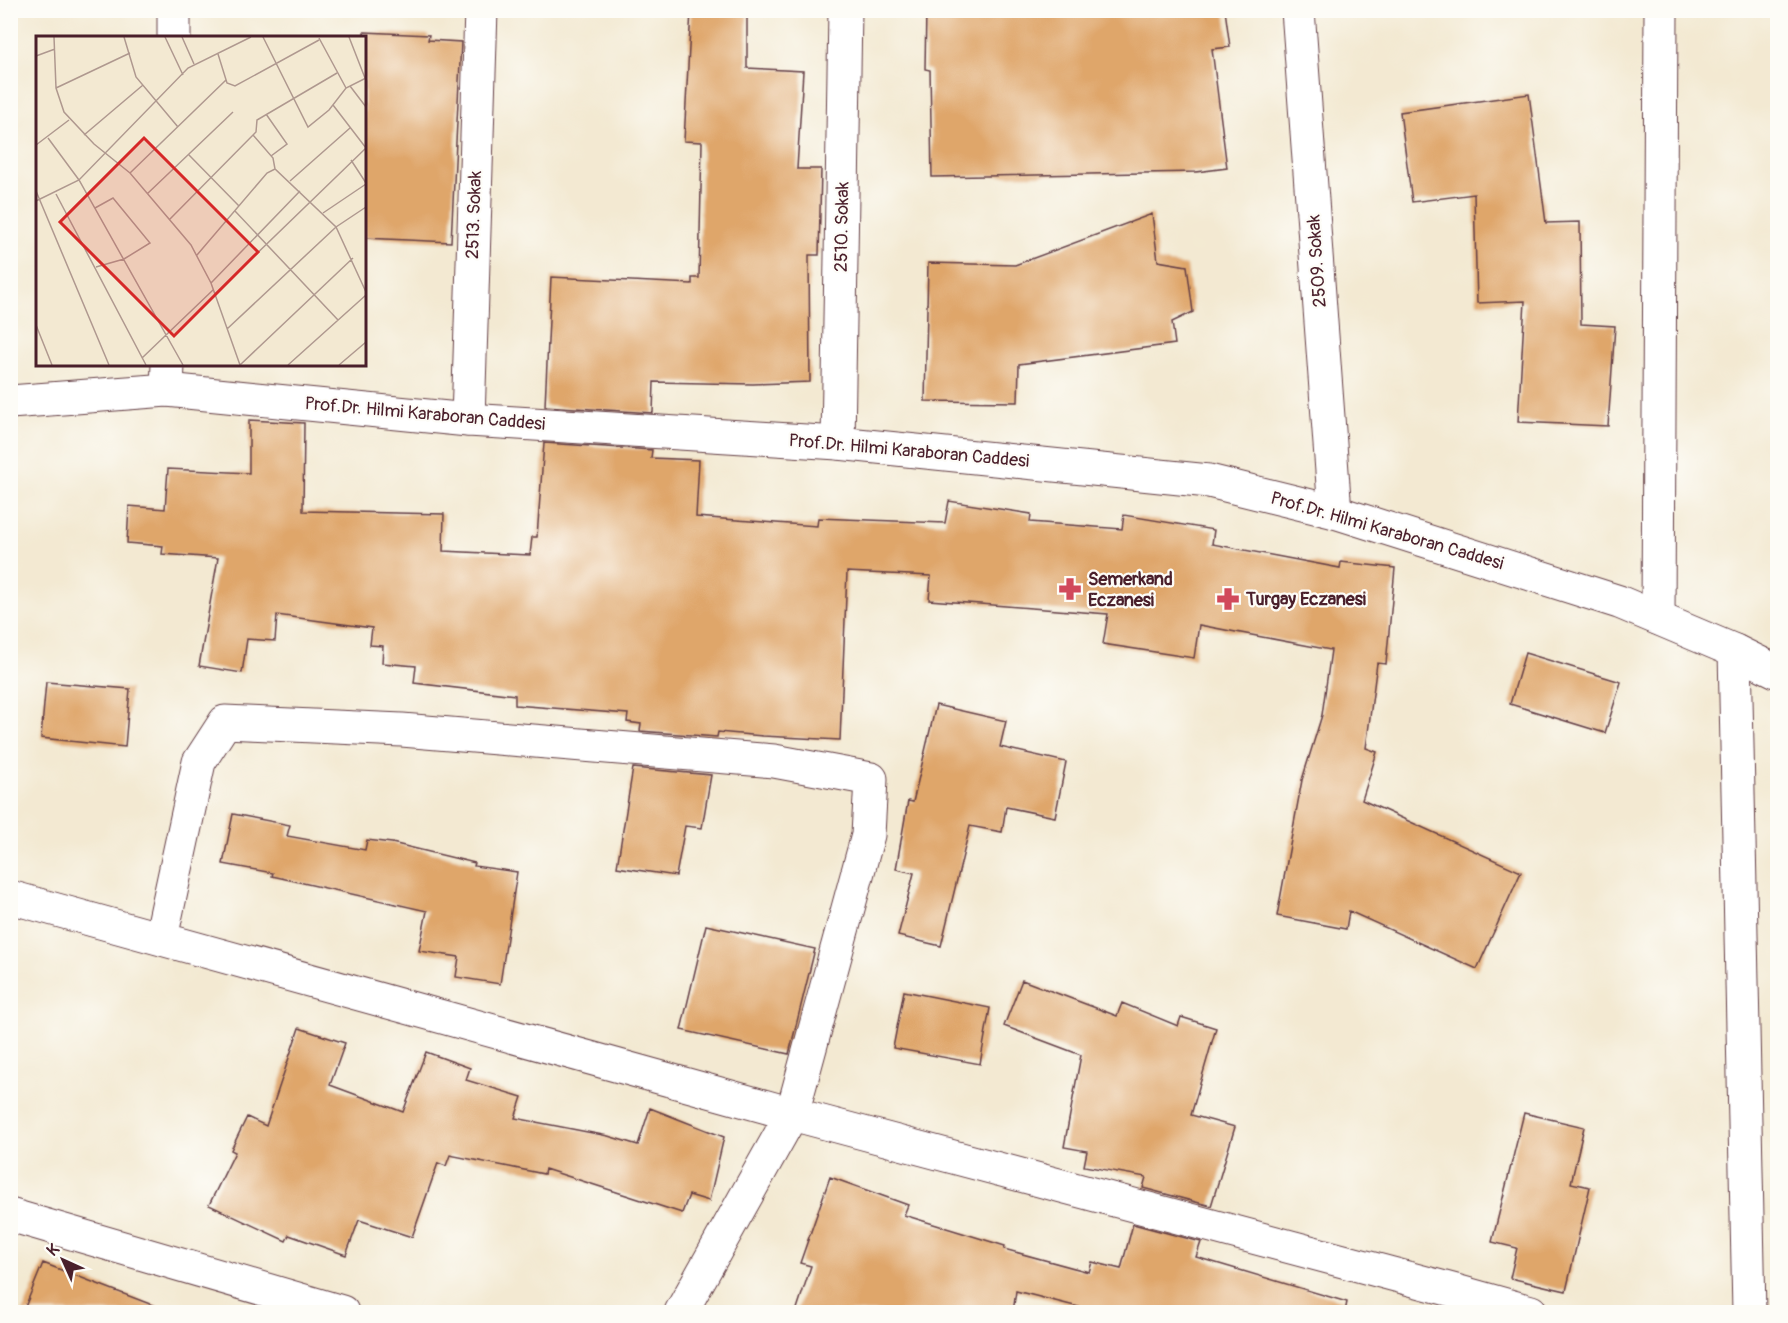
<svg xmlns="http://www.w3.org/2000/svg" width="1788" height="1323" font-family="Pangolin,sans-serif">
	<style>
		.building { fill: #dfa66a }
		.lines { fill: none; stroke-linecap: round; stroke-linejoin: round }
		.minor-casing { stroke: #633d44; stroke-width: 35 }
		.tertiary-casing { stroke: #633d44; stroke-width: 35 }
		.minor { stroke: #fff; stroke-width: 33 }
		.tertiary { stroke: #fff; stroke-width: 33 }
		.labels { text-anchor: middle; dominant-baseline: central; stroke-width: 4.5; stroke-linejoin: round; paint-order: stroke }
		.street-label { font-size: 18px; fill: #4a1f2b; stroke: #fdfcf7 }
		.poi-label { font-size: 18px; font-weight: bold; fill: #4a1f2b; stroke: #fdfcf7; text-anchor: start }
		.inset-road { fill: none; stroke: #af988f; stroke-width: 1.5 }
		.view { fill: #d62828; fill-opacity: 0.15; stroke: #d62828; stroke-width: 3 }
		.inset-edge { fill: none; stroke: #4a1f2b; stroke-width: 3 }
	</style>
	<rect width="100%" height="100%" fill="#fdfcf7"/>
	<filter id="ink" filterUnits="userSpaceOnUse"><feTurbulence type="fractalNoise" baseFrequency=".0167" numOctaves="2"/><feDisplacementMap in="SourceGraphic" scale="12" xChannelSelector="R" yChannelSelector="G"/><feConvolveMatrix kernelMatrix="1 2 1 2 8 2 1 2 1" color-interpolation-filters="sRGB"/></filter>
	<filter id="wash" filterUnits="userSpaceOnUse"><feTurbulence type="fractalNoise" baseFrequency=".008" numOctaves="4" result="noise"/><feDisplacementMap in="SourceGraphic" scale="24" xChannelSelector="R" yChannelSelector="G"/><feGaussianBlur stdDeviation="1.35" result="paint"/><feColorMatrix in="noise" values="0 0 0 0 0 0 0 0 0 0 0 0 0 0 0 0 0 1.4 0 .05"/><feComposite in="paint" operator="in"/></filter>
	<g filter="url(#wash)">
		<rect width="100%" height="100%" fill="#f3e9d2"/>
		<g id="blocks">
			<!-- building -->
			<path class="building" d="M 691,10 L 747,10 L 747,68 L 803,71 L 797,169 L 821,169 L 819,255 L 809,255 L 810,382 L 753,384 L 654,382 L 653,413 L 545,406 L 551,277 L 692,284 L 692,278 L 699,278 L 702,142 L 684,141 Z
				M 926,10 L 1225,10 L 1230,47 L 1212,49 L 1227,168 L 1196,172 L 932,177 L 930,70 L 925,69 Z
				M 364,32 L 429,35 L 428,40 L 461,42 L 451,242 L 364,238 Z
				M 1529,94 L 1546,223 L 1580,222 L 1581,324 L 1615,326 L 1608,426 L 1518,422 L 1525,301 L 1477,303 L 1474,194 L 1412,202 L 1400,112 Z
				M 1152,214 L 1158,261 L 1187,266 L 1193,312 L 1172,322 L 1175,344 L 1019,364 L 1018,402 L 925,401 L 928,263 L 1015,265 Z
				M 249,420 L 304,423 L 303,511 L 444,514 L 443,551 L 530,555 L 532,537 L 537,537 L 544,443 L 652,450 L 651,458 L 699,460 L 696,517 L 817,526 L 818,518 L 945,523 L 949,501 L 1031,514 L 1030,522 L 1122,529 L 1124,515 L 1214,530 L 1212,544 L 1340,568 L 1341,562 L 1395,568 L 1386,664 L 1377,663 L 1366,748 L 1377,752 L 1362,800 L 1521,872 L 1477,969 L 1349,911 L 1346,929 L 1277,916 L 1302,780 L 1322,715 L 1331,650 L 1199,625 L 1194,658 L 1103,644 L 1108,614 L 929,600 L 931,576 L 847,572 L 840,740 L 763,736 L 718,732 L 717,737 L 640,731 L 641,724 L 627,722 L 628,714 L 515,705 L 515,695 L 414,683 L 416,666 L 382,663 L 383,646 L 370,645 L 372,628 L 277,615 L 275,641 L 247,639 L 242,673 L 199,666 L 218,558 L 162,554 L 163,546 L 127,543 L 129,506 L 165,509 L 168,469 L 249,473 Z
				M 1525,653 L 1621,682 L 1605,733 L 1510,704 Z
				M 46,682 L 130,689 L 125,747 L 41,738 Z
				M 936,705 L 1006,721 L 1000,747 L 1066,762 L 1055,817 L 1006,807 L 1002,832 L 970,826 L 941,946 L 898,936 L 914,873 L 896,869 L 908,801 L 913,802 Z
				M 633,768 L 711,775 L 702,828 L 685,826 L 676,876 L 617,867 Z
				M 233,814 L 290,825 L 287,836 L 365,850 L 367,840 L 392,843 L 475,863 L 474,866 L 517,872 L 500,984 L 456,977 L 459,957 L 419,951 L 427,911 L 272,876 L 273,873 L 223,864 Z
				M 706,925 L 815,949 L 789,1054 L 681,1030 Z
				M 1022,980 L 1117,1016 L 1122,1003 L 1178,1026 L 1181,1017 L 1216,1028 L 1191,1115 L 1235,1127 L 1211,1206 L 1143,1188 L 1146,1177 L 1084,1166 L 1087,1151 L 1064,1147 L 1081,1055 L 1004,1026 Z
				M 904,991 L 990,1008 L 980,1064 L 893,1048 Z
				M 299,1028 L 345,1043 L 330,1085 L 403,1112 L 426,1052 L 470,1068 L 466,1080 L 522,1097 L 515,1118 L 608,1136 L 638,1145 L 650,1108 L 724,1137 L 709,1201 L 689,1195 L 682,1213 L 545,1169 L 544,1174 L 450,1155 L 446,1166 L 438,1163 L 412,1237 L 359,1220 L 346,1255 L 289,1235 L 286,1241 L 209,1205 L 235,1152 L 231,1150 L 247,1117 L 266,1126 Z
				M 1524,1113 L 1584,1127 L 1571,1183 L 1590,1187 L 1566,1291 L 1510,1278 L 1517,1248 L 1492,1242 Z
				M 830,1177 L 908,1205 L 904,1215 L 1005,1246 L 1004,1249 L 1089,1272 L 1092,1262 L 1121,1269 L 1133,1224 L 1201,1242 L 1196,1257 L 1347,1302 L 1345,1312 L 1098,1312 L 1016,1291 L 1013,1312 L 796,1312 L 811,1266 L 800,1263 Z
				M 43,1263 L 163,1309 L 163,1312 L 23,1312 Z"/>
		</g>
	</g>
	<g filter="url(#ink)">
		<use href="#blocks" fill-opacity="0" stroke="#633d44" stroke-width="1.5"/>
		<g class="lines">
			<!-- minor casing -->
			<g class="minor-casing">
				<path id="minor" d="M 1298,10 L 1335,512
					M 174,38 L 174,10
					M 167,390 L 168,364
					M 468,420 L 481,10
					M 838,443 L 845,10
					M 1658,618 L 1661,10
					M 1735,651 L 1749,1312
					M 10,897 L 792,1114 L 1452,1290 L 1531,1312
					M 161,938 L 199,762 L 225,722 L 402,730 L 774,761 L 871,779 L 868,835 L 792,1114 L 681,1312
					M 10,1215 L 342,1312"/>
			</g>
			<!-- tertiary casing -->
			<g class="tertiary-casing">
				<path id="tertiary" d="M 10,402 L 167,390 L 468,420 L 838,443 L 1209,481 L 1335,512 L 1619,602 L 1735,651 L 1778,672"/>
			</g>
			<!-- minor -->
			<use href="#minor" class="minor"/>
			<!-- tertiary -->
			<use href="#tertiary" class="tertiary"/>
		</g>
	</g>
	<!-- icons -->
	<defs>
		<g id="pharmacy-bare" transform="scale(1.8)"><path d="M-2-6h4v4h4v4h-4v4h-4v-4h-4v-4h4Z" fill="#d1495b" stroke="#fdfcf7" stroke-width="2.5" paint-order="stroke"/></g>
	</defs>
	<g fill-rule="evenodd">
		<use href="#pharmacy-bare" x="1070" y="589"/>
		<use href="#pharmacy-bare" x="1228" y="599"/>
	</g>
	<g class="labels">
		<!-- street labels -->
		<g class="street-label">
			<text transform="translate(474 215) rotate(-88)">2513. Sokak</text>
			<text transform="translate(842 227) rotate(-89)">2510. Sokak</text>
			<text transform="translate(1317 261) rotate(-94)">2509. Sokak</text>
			<text transform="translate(425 414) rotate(5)">Prof.Dr. Hilmi Karaboran Caddesi</text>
			<text transform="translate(909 451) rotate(5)">Prof.Dr. Hilmi Karaboran Caddesi</text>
			<text transform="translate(1387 531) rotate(16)">Prof.Dr. Hilmi Karaboran Caddesi</text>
		</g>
		<!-- poi labels -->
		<g class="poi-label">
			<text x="1088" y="579">Semerkand<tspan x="1088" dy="21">Eczanesi</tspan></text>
			<text x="1246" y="599">Turgay Eczanesi</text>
		</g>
	</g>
	<!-- overview -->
	<g transform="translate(36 36)">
		<rect width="330" height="330" fill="#f3e9d2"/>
		<path class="inset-road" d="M 18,1 L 20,52 L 28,76 L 58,108 L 94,137 L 155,209 L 175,247 L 204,329M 88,1 L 100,41 L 142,91M 129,1 L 147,39M 146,1 L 158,28M 227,1 L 272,91 L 293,74 L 310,52 L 330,42M 313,1 L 329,42M 283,2 L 310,52M 182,18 L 191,47 L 199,50 L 283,4M 0,20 L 19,13M 314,50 L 330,71M 20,52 L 94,17M 297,69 L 330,112M 230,78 L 251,108 L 235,120M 48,99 L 107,49M 217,99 L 237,122 L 239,133M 12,102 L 43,144 L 147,329M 0,109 L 33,84M 153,119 L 203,170M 315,124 L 330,147M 94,137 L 190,44M 254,145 L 314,92M 0,155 L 73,329M 20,158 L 110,329M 111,158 L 197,76M 0,165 L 43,144 L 152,32 L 215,1M 59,172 L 77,162 L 114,207 L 88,223 L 60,231M 199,175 L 302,284M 287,177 L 330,148M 134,183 L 220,96 L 221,84 L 301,37M 161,219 L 231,137 L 239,133 L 300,191 L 330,256M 175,247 L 264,155M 179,258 L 330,112M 0,289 L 16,329M 191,293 L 300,191 L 330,171M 106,322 L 177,254M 204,329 L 317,222M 252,329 L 330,259M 303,329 L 330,306"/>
		<path class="view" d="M 108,102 L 222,216 L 138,300 L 24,186 Z"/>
		<rect width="330" height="330" class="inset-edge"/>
	</g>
	<!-- margin -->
	<rect width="1788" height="1323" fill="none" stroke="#fdfcf7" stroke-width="36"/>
	<!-- north arrow -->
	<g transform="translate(63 1260) rotate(315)" stroke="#fdfcf7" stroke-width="4.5" paint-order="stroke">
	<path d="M0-4.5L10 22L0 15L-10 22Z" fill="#4a1f2b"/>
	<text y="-9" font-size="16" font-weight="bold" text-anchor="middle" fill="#4a1f2b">K</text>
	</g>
</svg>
